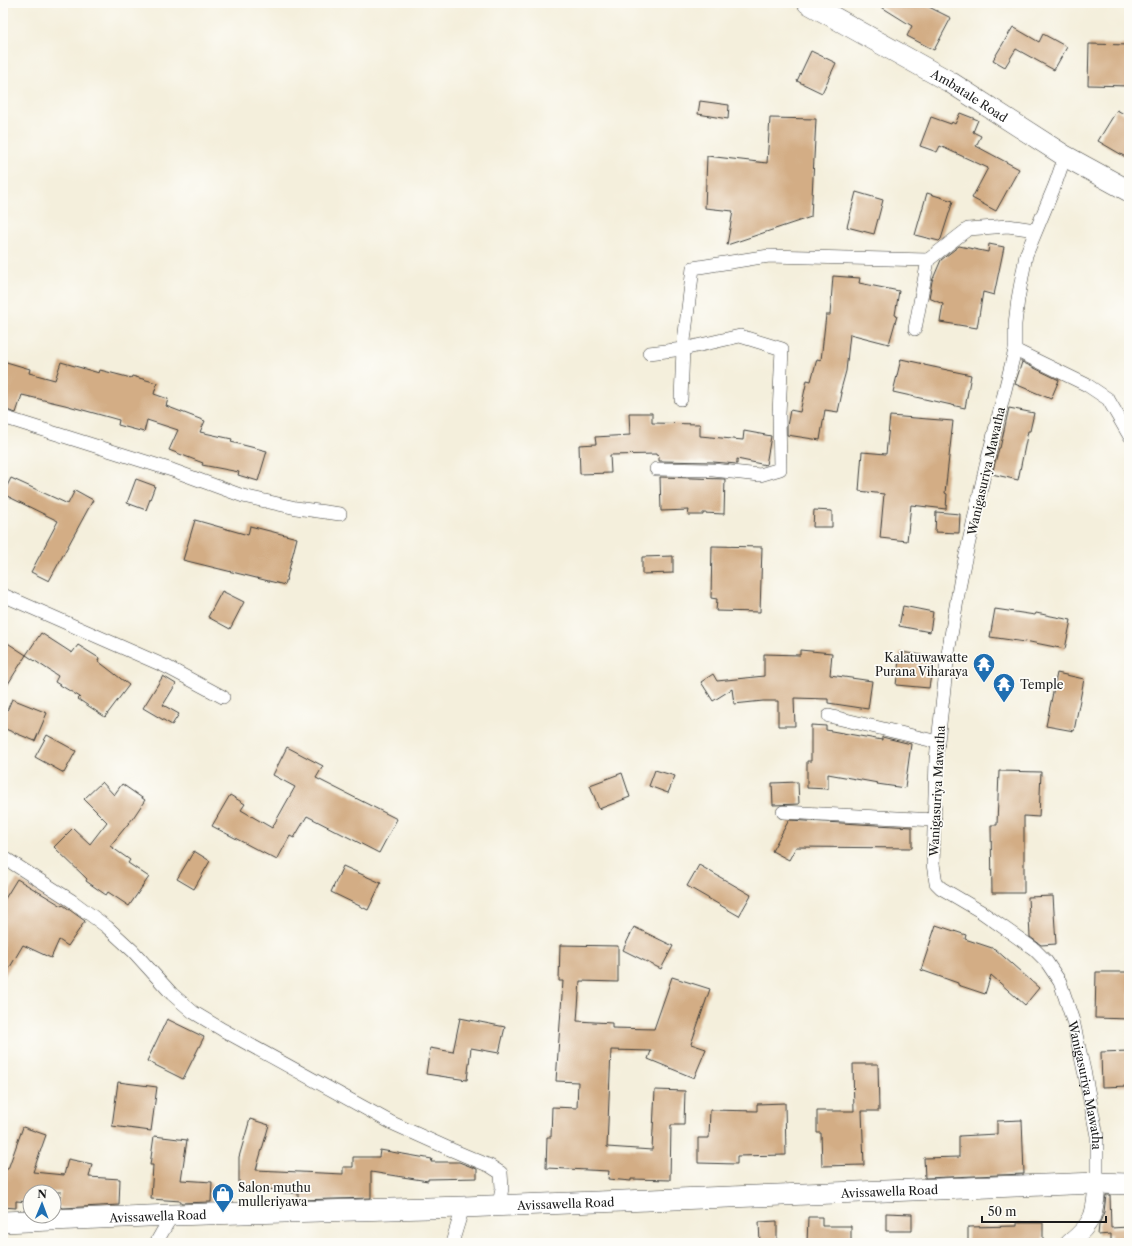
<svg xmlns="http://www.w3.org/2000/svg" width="1132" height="1246" font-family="'Libre Caslon Text',serif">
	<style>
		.building { fill: #d3ad85 }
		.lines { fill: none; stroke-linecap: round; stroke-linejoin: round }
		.minor-casing { stroke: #3c3c39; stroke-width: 14 }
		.tertiary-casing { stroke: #3c3c39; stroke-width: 18 }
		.primary-casing { stroke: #3c3c39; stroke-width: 22 }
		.minor { stroke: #fff; stroke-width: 13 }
		.tertiary { stroke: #fff; stroke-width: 17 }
		.primary { stroke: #fff; stroke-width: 21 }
		.labels { text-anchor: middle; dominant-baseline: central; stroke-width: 3.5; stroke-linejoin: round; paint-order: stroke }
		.street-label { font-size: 12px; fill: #1c1c1c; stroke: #fdfcf7 }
		.poi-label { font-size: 12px; fill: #1c1c1c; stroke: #fdfcf7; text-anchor: start }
	</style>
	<rect width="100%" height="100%" fill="#fdfcf7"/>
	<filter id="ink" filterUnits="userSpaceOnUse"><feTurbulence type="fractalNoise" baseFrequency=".025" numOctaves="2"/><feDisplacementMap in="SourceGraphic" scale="8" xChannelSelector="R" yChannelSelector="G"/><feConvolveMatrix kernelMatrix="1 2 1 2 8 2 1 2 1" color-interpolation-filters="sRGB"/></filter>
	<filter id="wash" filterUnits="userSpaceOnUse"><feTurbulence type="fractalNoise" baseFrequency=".012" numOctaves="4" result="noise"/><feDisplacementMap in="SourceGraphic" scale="16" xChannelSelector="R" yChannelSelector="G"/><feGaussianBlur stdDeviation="0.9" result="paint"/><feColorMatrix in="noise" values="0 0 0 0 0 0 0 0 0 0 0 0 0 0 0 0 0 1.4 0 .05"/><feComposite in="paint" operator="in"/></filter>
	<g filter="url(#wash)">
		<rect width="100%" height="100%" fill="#f4efdc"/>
		<g id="blocks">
			<!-- building -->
			<path class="building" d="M 875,3 L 921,3 L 951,18 L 934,50 L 907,36 L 912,26 Z
				M 1013,27 L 1039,42 L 1043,34 L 1067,47 L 1054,70 L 1016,49 L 1005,67 L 993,60 Z
				M 1089,44 L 1129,45 L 1129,86 L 1088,85 Z
				M 811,51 L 836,63 L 822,93 L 797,81 Z
				M 700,101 L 729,105 L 728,119 L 698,114 Z
				M 1117,110 L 1129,117 L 1129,159 L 1098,141 Z
				M 960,113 L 978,120 L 973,132 L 981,136 L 976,146 L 1019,169 L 996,211 L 972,198 L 988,168 L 940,146 L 937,152 L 920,146 L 931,117 L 951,124 L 952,122 L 955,124 Z
				M 770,118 L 816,119 L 811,217 L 727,245 L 733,211 L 705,208 L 707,156 L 767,163 Z
				M 856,192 L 883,200 L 874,234 L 847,227 Z
				M 927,193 L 953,201 L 941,239 L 939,241 L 915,235 Z
				M 989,244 L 1004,247 L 994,295 L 983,292 L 977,328 L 940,322 L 943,304 L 929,298 L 932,281 L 941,260 L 959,246 L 988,252 Z
				M 833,276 L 860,278 L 859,283 L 899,291 L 895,315 L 897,316 L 889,344 L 850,334 L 846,371 L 840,393 L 842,393 L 838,412 L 825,410 L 820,440 L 787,435 L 787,426 L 790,410 L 800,412 L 807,380 L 811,381 L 817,359 L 821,360 L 826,315 L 830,315 Z
				M 901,359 L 924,364 L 924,365 L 971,375 L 965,408 L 893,392 Z
				M 3,361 L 30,369 L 29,373 L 55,380 L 61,362 L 99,373 L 100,370 L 131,378 L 132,376 L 157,383 L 154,394 L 168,399 L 166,406 L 205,421 L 200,432 L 232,439 L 231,442 L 267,451 L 258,481 L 238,475 L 239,472 L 202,465 L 203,463 L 169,450 L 178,430 L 147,420 L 144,432 L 118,425 L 119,420 L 65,405 L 22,395 L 16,413 L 3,409 Z
				M 1022,362 L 1059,380 L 1051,399 L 1015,384 Z
				M 1009,408 L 1034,413 L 1030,431 L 1028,431 L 1018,480 L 992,474 L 999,448 L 1000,448 Z
				M 629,413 L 652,413 L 652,423 L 700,424 L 700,436 L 743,440 L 744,431 L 771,436 L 766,465 L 737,459 L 737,464 L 713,462 L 659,461 L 659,456 L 656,455 L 656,454 L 610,455 L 611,473 L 580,474 L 579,445 L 596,444 L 595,437 L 630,435 Z
				M 890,416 L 953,421 L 945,493 L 947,494 L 946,509 L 911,505 L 907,541 L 880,538 L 884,494 L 859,491 L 862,452 L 886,454 Z
				M 660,477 L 725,479 L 724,514 L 703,513 L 703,515 L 688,515 L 689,510 L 661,511 Z
				M 11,478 L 68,504 L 75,490 L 93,500 L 49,581 L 31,572 L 58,521 L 3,494 Z
				M 136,479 L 155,486 L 146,510 L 127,503 Z
				M 814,510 L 832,511 L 832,527 L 813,527 Z
				M 936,512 L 960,514 L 959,533 L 935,532 Z
				M 195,520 L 248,535 L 250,526 L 297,538 L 285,585 L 183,560 Z
				M 712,546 L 762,547 L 760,612 L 716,611 L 717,599 L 711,598 Z
				M 673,556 L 673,573 L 642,574 L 642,557 Z
				M 222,591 L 244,602 L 230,629 L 208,617 Z
				M 903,606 L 933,612 L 930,632 L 899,626 Z
				M 995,609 L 1035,615 L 1036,613 L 1071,620 L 1065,649 L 1025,641 L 1025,642 L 990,637 Z
				M 41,633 L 72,653 L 78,645 L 99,658 L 98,661 L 129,685 L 105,717 L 78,699 L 80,697 L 55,682 L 58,676 L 26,655 Z
				M 3,640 L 26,655 L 3,692 Z
				M 800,650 L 832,653 L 830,675 L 872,681 L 868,709 L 828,703 L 828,699 L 794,698 L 795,726 L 778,726 L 778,701 L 763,701 L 734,704 L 732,689 L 713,701 L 701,682 L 713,674 L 717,681 L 764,676 L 764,654 L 800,655 Z
				M 900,652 L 922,655 L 921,660 L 933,662 L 929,688 L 896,685 Z
				M 1057,673 L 1084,679 L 1074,731 L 1046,726 Z
				M 163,676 L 176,684 L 163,705 L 179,714 L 172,725 L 143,708 Z
				M 12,699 L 47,713 L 35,741 L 3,728 L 3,720 Z
				M 811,725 L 826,726 L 826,730 L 882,740 L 882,737 L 911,744 L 905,788 L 877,784 L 878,783 L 828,774 L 828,789 L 807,788 L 807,761 L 811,761 Z
				M 47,735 L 76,751 L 64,773 L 35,757 Z
				M 287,747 L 323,766 L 316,778 L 397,819 L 379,853 L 307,816 L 294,838 L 290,836 L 277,860 L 212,826 L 230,795 L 245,804 L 241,810 L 272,828 L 295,787 L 273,775 Z
				M 655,770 L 675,776 L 668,793 L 649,786 Z
				M 999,771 L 1041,772 L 1039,817 L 1024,816 L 1024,893 L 992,893 L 991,825 L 997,825 Z
				M 622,773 L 630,797 L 599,809 L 590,785 Z
				M 102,782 L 114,795 L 122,784 L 145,800 L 133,818 L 110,846 L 130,860 L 128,863 L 149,877 L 129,906 L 108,892 L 106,895 L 86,881 L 87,879 L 54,847 L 73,828 L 90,844 L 107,822 L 84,799 Z
				M 798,782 L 799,804 L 773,805 L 772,783 Z
				M 789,820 L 912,827 L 912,848 L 796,847 L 789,860 L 772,851 Z
				M 194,851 L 210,861 L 194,889 L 177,879 Z
				M 699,865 L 751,895 L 739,916 L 687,886 Z
				M 343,866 L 381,883 L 368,910 L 331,892 Z
				M 17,879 L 62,906 L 63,905 L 85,921 L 68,946 L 59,940 L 51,958 L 23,945 L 3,979 L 3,902 Z
				M 1053,896 L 1056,944 L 1041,945 L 1030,937 L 1028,897 Z
				M 936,925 L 966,935 L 965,939 L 995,949 L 1039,988 L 1025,1005 L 991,975 L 985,994 L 958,985 L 958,983 L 921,970 Z
				M 634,927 L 673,946 L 661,969 L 623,950 Z
				M 560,945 L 618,946 L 618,982 L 580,981 L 577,1021 L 612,1023 L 612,1028 L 654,1029 L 672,977 L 710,989 L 691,1044 L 706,1049 L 694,1078 L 648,1059 L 651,1051 L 611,1050 L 607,1147 L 652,1150 L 655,1090 L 685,1091 L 684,1125 L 671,1125 L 670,1180 L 631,1179 L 631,1181 L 608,1179 L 609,1171 L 546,1168 L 547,1137 L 551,1137 L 552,1107 L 577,1108 L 578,1082 L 556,1081 L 563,981 L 559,981 Z
				M 1096,972 L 1129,972 L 1129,1019 L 1095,1018 Z
				M 460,1018 L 505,1027 L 499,1053 L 471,1048 L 467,1080 L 426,1074 L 430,1048 L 453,1052 Z
				M 167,1019 L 204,1037 L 183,1079 L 147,1061 Z
				M 1129,1051 L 1129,1086 L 1102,1087 L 1101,1052 Z
				M 853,1064 L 878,1064 L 879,1111 L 862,1111 L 864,1165 L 822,1166 L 821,1133 L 817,1133 L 817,1111 L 854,1111 Z
				M 118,1082 L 157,1087 L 151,1131 L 112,1126 Z
				M 785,1103 L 786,1155 L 737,1156 L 737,1164 L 698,1163 L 698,1138 L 709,1138 L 710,1110 L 757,1111 L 757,1104 Z
				M 250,1119 L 269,1125 L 256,1170 L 343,1174 L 343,1167 L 353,1167 L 353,1157 L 379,1157 L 380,1150 L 432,1159 L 431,1162 L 459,1162 L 477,1169 L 477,1178 L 428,1179 L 428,1181 L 371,1172 L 371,1198 L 298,1200 L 298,1193 L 283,1193 L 283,1190 L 239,1188 L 239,1157 Z
				M 1022,1120 L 1024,1174 L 925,1178 L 924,1158 L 959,1157 L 959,1136 L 997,1134 L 997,1121 Z
				M 23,1127 L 46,1135 L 33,1172 L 64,1175 L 68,1159 L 92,1164 L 89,1177 L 120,1179 L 119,1205 L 63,1208 L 58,1206 L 61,1192 L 30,1192 L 30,1202 L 16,1201 L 16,1208 L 3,1207 L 3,1169 L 8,1169 Z
				M 154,1136 L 187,1140 L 181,1180 L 212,1182 L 211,1202 L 181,1203 L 181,1201 L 151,1199 L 153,1165 L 150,1165 Z
				M 1106,1195 L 1110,1195 L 1111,1228 L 1129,1227 L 1129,1243 L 1111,1243 L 1111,1234 L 1098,1235 L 1099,1225 L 1104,1212 Z
				M 886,1213 L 912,1214 L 912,1231 L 886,1231 Z
				M 808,1217 L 822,1217 L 822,1226 L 851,1226 L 851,1243 L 807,1243 Z
				M 777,1221 L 777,1243 L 760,1243 L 759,1222 Z
				M 1017,1223 L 1043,1223 L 1043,1243 L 968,1243 L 968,1227 L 1017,1226 Z"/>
		</g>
	</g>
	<g filter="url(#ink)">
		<use href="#blocks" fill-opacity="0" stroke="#3c3c39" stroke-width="1"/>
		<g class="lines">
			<!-- minor casing -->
			<g class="minor-casing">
				<g id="minor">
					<path id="s1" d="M 1065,156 L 1055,185 L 1026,255 L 1018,299 L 1015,324 L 1015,350 L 986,466 L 961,577 L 948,653 L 936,759 L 933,864 L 936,883 L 941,888 L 980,911 L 1034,949 L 1046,961 L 1060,982 L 1073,1021 L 1085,1075 L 1097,1136 L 1097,1183"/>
					<path d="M 915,329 L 928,260 L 968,229 L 1008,226 L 1035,230"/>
					<path d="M 1015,350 L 1087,385 L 1108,399 L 1129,435"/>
					<path d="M 649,353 L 683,349 L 740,336 L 782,349 L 779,414 L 780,469 L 760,475 L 713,470 L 656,469"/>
					<path d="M 681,399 L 683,349 L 693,268 L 769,256 L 928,260"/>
					<path d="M 3,417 L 172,470 L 243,496 L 296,508 L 340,514"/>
					<path d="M 3,595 L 167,667 L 223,697"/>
					<path d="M 829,716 L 938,742"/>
					<path d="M 783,812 L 935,820"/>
					<path d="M 3,857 L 72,901 L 107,927 L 133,951 L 172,994 L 193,1012 L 223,1030 L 392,1123 L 452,1150 L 490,1166 L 501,1173 L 502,1188 L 499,1205"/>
					<path d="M 156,1243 L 172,1215"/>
					<path d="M 452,1243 L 463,1207"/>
				</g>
			</g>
			<!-- tertiary casing -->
			<g class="tertiary-casing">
				<path id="tertiary" d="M 1069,1243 C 1094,1223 1095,1214 1097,1183"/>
			</g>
			<!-- primary casing -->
			<g class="primary-casing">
				<g id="primary">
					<path id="s2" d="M 808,3 L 950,82 L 1065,156 L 1129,191"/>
					<path id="s3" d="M 3,1222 L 172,1215 L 463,1207 L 1097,1183 L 1129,1184"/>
				</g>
			</g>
			<!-- minor -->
			<use href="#minor" class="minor"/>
			<!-- tertiary -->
			<use href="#tertiary" class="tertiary"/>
			<!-- primary -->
			<use href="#primary" class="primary"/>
		</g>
	</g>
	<!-- icons -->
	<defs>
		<g id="temple-pin" transform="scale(1.15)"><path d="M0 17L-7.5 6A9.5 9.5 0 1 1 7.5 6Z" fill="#1f6fb2" stroke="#fdfcf7"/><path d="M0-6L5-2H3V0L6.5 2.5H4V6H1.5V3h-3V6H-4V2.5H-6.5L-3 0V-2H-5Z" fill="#fff"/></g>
		<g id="shop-pin" transform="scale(1.15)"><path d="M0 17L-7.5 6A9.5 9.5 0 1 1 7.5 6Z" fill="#1f6fb2" stroke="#fdfcf7"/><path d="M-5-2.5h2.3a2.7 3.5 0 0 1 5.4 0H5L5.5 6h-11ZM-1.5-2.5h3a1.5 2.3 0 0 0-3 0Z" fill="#fff"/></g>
	</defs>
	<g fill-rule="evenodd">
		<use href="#temple-pin" x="984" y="664"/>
		<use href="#temple-pin" x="1004" y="684"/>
		<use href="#shop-pin" x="223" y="1194"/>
	</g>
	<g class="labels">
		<!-- street labels -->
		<g class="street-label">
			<text stroke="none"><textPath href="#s2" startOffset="186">Ambatale Road</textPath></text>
			<text transform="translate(986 471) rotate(-77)">Wanigasuriya Mawatha</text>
			<text transform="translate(937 791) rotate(-87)">Wanigasuriya Mawatha</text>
			<text stroke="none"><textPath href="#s1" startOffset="1011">Wanigasuriya Mawatha</textPath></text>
			<text stroke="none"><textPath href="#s3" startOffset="887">Avissawella Road</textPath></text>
			<text stroke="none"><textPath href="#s3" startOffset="563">Avissawella Road</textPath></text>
			<text stroke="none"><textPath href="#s3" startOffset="155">Avissawella Road</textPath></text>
		</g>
		<!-- poi labels -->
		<g class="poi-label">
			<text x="968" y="657" text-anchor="end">Kalatuwawatte<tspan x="968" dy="14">Purana Viharaya</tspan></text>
			<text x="1020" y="684">Temple</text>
			<text x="238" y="1187">Salon muthu<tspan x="238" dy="14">mulleriyawa</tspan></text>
		</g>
	</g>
	<!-- margin -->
	<rect width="1132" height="1246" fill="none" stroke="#fdfcf7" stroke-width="16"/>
	<!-- north arrow -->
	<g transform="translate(42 1204) rotate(1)"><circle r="19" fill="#fdfcf7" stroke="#a3a29f"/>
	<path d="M0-3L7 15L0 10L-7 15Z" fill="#1f6fb2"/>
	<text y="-6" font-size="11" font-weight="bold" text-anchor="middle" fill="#1c1c1c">N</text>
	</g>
	<!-- scale -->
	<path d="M982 1216v6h124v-6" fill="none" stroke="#1c1c1c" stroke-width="2"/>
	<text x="988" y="1216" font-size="12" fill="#1c1c1c" stroke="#fdfcf7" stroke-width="3" paint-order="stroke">50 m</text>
</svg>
